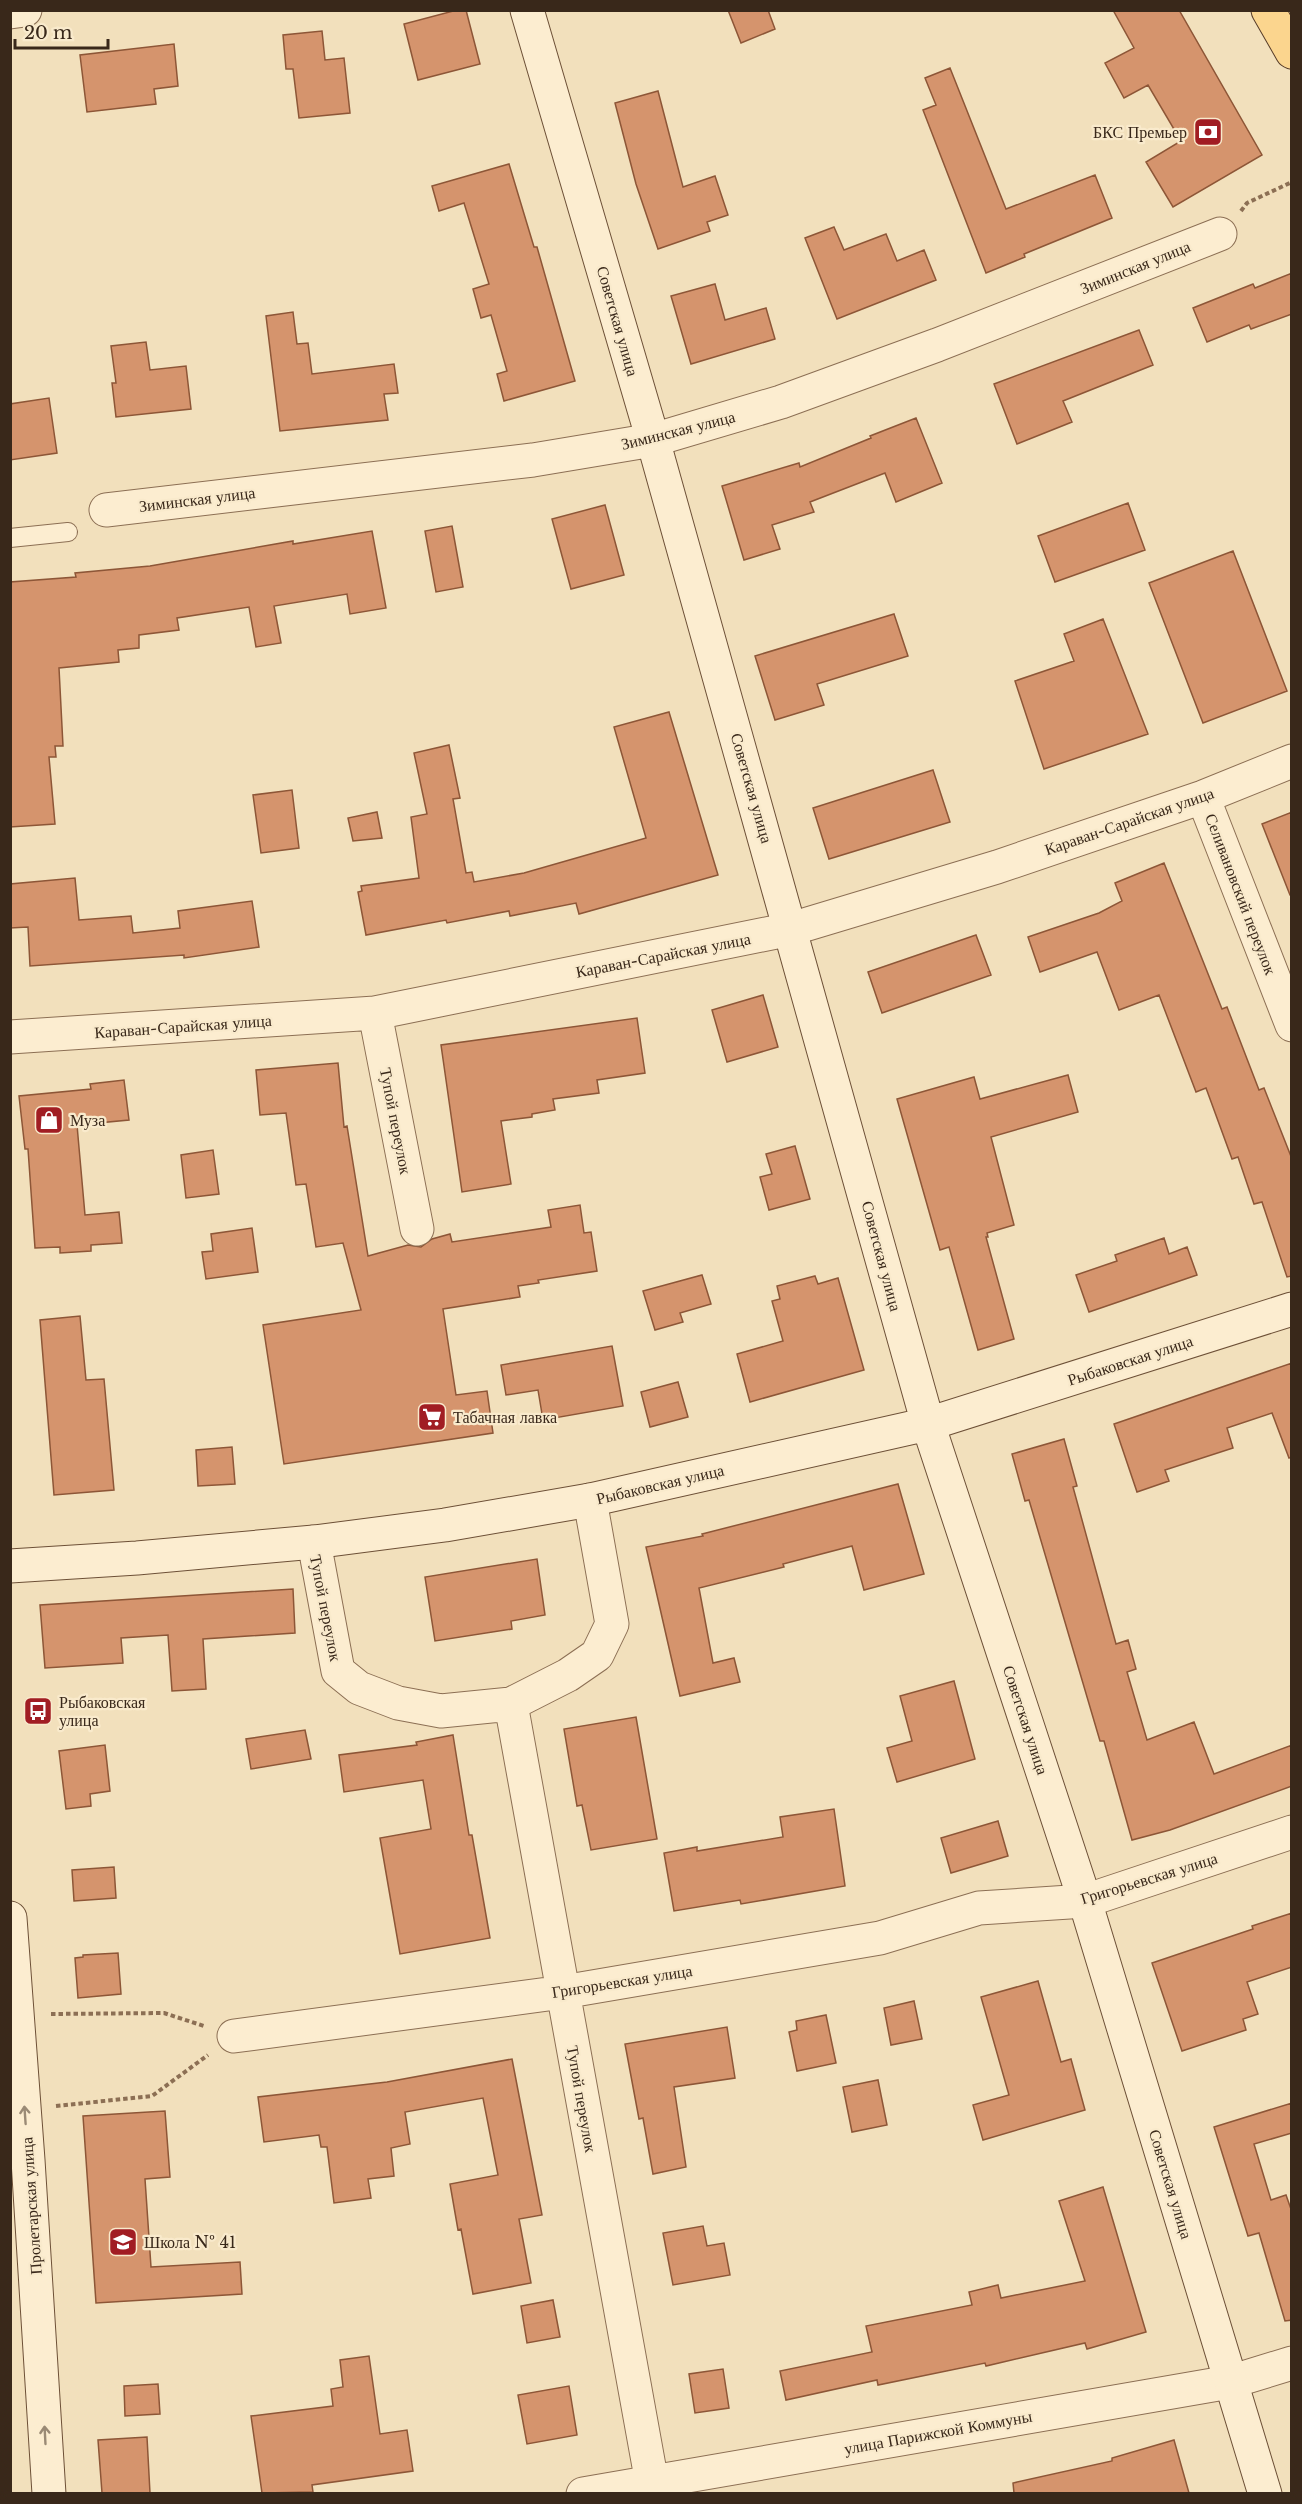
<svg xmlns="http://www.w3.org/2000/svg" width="1302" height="2504" font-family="'Libre Baskerville',serif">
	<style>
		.building { fill: #d5946d; stroke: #8d5637; stroke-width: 1.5 }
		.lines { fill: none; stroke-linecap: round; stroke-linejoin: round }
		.lane-casing { stroke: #8c6f54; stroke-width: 20 }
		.street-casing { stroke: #8c6f54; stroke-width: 35 }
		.secondary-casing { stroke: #6d5037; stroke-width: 35 }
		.primary-casing { stroke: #583d29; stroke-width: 35 }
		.path { stroke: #8c6f54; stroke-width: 4; stroke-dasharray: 4.5 3; stroke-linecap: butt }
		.lane { stroke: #fcedd0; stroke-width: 18 }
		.street { stroke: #fcedd0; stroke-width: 33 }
		.secondary { stroke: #fcedd0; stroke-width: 33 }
		.primary { stroke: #fbd58e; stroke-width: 33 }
		.oneway { stroke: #9a8a75 }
		.labels { text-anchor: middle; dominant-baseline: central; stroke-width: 4.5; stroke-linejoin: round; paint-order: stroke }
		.poi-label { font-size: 16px; fill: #39281a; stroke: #f9eacc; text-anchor: start }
		.street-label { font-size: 16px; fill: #39281a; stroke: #f9eacc }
	</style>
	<rect width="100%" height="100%" fill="#f2e0bc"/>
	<!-- building -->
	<path class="building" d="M 457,10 L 466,10 L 480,64 L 418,80 L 404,24 Z
		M 728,10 L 768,10 L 775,29 L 741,43 Z
		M 1113,10 L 1179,10 L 1262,155 L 1173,207 L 1146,162 L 1181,141 L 1148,85 L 1124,98 L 1105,63 L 1134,48 Z
		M 322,31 L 325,60 L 344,58 L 350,113 L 299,118 L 293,69 L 286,69 L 283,35 Z
		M 174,44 L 178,86 L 154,89 L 156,104 L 87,112 L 80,55 Z
		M 950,68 L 1006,209 L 1095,175 L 1112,218 L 1024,254 L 1025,257 L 986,273 L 923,110 L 936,105 L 925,78 Z
		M 658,91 L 683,187 L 715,176 L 728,215 L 707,222 L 710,231 L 658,249 L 636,184 L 615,103 Z
		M 509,164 L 534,247 L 537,247 L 575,381 L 504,401 L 497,374 L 507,371 L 491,315 L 481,318 L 473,289 L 489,284 L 464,203 L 439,211 L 432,186 Z
		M 834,227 L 844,250 L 886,234 L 897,261 L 924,250 L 936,280 L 837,319 L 805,238 Z
		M 1292,273 L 1292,314 L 1251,329 L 1249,325 L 1207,342 L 1193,308 L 1253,284 L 1255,288 Z
		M 715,284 L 725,320 L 766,308 L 775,339 L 691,364 L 671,296 Z
		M 293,312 L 297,344 L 308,343 L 312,374 L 394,364 L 398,393 L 384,394 L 388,420 L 280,431 L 266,316 Z
		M 1139,330 L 1153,365 L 1063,401 L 1072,422 L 1017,444 L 994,384 Z
		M 146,342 L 150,370 L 186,366 L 191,409 L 116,417 L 112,383 L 116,383 L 111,346 Z
		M 49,398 L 57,453 L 10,460 L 10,404 Z
		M 916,418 L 942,483 L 896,502 L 885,473 L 810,502 L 814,512 L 772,525 L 780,549 L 744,560 L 722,486 L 799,463 L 800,467 L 871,438 L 870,436 Z
		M 1128,503 L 1145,550 L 1055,582 L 1038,536 Z
		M 605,505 L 624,575 L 571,589 L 552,519 Z
		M 452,526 L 463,587 L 436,592 L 425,531 Z
		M 372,531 L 386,608 L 350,614 L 347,594 L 274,606 L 281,643 L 256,647 L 249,607 L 177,618 L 179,630 L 139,635 L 139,648 L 118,650 L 119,662 L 59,668 L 63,746 L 55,746 L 56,757 L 49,757 L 55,824 L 10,827 L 10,582 L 76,577 L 75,573 L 150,566 L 293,541 L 293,544 Z
		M 1233,551 L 1287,691 L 1203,723 L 1149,583 Z
		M 894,614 L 908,656 L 817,684 L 824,705 L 775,720 L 755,656 Z
		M 1103,619 L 1148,734 L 1044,769 L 1015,681 L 1074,661 L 1064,634 Z
		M 669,712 L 718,875 L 579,914 L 576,903 L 510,916 L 509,911 L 447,923 L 446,920 L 366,935 L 358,892 L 362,891 L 361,886 L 419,878 L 411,817 L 427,814 L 414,753 L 449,745 L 460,798 L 453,799 L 466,873 L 472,872 L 474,882 L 524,873 L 646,838 L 614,727 Z
		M 933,770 L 950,822 L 829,859 L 813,808 Z
		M 292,790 L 299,848 L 261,853 L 253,795 Z
		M 377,812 L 382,838 L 353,841 L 348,818 Z
		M 1292,812 L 1292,895 L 1290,895 L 1262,824 Z
		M 1164,863 L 1222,1009 L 1227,1007 L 1259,1090 L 1264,1088 L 1292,1159 L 1292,1276 L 1287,1277 L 1262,1202 L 1254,1204 L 1238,1157 L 1232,1159 L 1206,1088 L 1196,1092 L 1159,995 L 1119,1010 L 1097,952 L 1040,972 L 1028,937 L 1099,913 L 1122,901 L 1115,883 Z
		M 75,878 L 79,920 L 131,916 L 133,933 L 180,928 L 178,911 L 252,901 L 259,947 L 184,958 L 184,955 L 30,966 L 28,927 L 10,928 L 10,884 Z
		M 976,935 L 991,975 L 882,1013 L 868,972 Z
		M 763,995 L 778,1047 L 727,1062 L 712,1010 Z
		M 637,1018 L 645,1073 L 597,1080 L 599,1093 L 553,1099 L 555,1110 L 532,1114 L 532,1117 L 501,1121 L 511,1184 L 462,1192 L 441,1045 Z
		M 338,1063 L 344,1127 L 347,1126 L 368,1256 L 408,1245 L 421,1247 L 432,1239 L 450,1234 L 452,1242 L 551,1227 L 548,1210 L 580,1205 L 584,1233 L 591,1232 L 597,1271 L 538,1280 L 539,1283 L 518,1286 L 520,1297 L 443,1309 L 456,1395 L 487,1391 L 493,1433 L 284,1464 L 263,1325 L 361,1310 L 343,1243 L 316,1247 L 306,1184 L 296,1185 L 286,1113 L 260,1115 L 256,1070 Z
		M 1068,1075 L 1078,1112 L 991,1137 L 1014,1225 L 987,1233 L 988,1237 L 986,1237 L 1014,1339 L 978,1350 L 949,1247 L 940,1250 L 897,1099 L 974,1077 L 980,1099 Z
		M 124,1080 L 129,1120 L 77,1125 L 85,1215 L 119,1212 L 122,1243 L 91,1245 L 91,1251 L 60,1253 L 60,1247 L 35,1248 L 28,1149 L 25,1149 L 19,1096 L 91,1089 L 90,1084 Z
		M 795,1146 L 810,1199 L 769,1210 L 760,1177 L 772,1174 L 766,1154 Z
		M 213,1150 L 219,1194 L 186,1198 L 181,1155 Z
		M 252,1228 L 258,1272 L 206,1279 L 202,1252 L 213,1251 L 211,1234 Z
		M 1164,1238 L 1169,1254 L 1187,1247 L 1197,1275 L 1089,1312 L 1076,1275 L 1117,1261 L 1115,1255 Z
		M 702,1275 L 711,1304 L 680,1313 L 683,1322 L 655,1330 L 643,1291 Z
		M 815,1276 L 818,1284 L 838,1278 L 864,1370 L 750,1402 L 737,1354 L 783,1341 L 772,1301 L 780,1299 L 777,1286 Z
		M 80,1316 L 86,1380 L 104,1379 L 114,1490 L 54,1495 L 40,1320 Z
		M 612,1346 L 623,1406 L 543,1420 L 538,1390 L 506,1395 L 501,1365 Z
		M 1292,1363 L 1292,1457 L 1289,1458 L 1272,1413 L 1227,1428 L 1233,1448 L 1165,1470 L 1169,1481 L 1137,1492 L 1114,1424 Z
		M 678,1382 L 688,1417 L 650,1427 L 641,1392 Z
		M 1064,1439 L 1077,1486 L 1073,1487 L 1116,1644 L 1128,1640 L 1136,1669 L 1127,1672 L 1147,1740 L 1194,1722 L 1214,1774 L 1292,1745 L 1292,1786 L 1170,1830 L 1132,1840 L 1104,1741 L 1100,1741 L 1029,1500 L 1025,1501 L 1012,1454 Z
		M 232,1447 L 235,1484 L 198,1486 L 196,1450 Z
		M 898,1484 L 924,1574 L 864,1590 L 852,1546 L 783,1564 L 784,1567 L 699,1588 L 713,1663 L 734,1658 L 740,1682 L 680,1696 L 646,1547 L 703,1536 L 702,1534 Z
		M 537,1559 L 545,1615 L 511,1621 L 512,1629 L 435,1641 L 425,1577 Z
		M 293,1589 L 295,1633 L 203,1639 L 206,1689 L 172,1691 L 168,1635 L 121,1638 L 123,1663 L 45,1668 L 40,1605 Z
		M 954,1681 L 975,1759 L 897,1782 L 887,1748 L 912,1741 L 900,1696 Z
		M 636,1717 L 657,1839 L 591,1850 L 582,1805 L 577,1806 L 564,1729 Z
		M 305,1730 L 311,1759 L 251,1769 L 246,1739 Z
		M 453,1735 L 469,1835 L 472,1835 L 490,1938 L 400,1954 L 380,1838 L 431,1829 L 423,1780 L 344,1792 L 339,1755 L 417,1745 L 416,1742 Z
		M 105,1745 L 110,1791 L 90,1794 L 91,1806 L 66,1809 L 59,1751 Z
		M 834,1809 L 845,1886 L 741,1904 L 740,1900 L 674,1911 L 664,1853 L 697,1847 L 697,1851 L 783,1837 L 780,1817 Z
		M 998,1821 L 1008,1856 L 951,1873 L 941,1838 Z
		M 114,1867 L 116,1898 L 74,1901 L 72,1870 Z
		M 1292,1913 L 1292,1967 L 1247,1982 L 1258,2014 L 1243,2019 L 1246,2030 L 1182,2051 L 1152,1963 L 1253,1929 L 1252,1926 Z
		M 118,1953 L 121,1994 L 78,1998 L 75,1958 L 83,1957 L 83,1955 Z
		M 1038,1981 L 1061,2062 L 1071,2059 L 1085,2110 L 983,2140 L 973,2105 L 1009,2095 L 981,1997 Z
		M 914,2001 L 922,2039 L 891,2045 L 884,2008 Z
		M 826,2015 L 836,2063 L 797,2071 L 789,2032 L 797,2030 L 796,2021 Z
		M 727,2027 L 735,2078 L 674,2087 L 686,2167 L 653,2174 L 643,2118 L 639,2119 L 625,2044 Z
		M 512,2059 L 542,2215 L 519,2219 L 531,2283 L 473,2294 L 461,2229 L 458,2230 L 450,2184 L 498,2175 L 483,2098 L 405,2112 L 410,2144 L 391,2148 L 394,2176 L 368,2179 L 371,2198 L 334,2203 L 327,2147 L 321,2147 L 319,2135 L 264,2142 L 258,2097 L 387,2082 Z
		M 878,2080 L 887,2125 L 852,2132 L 843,2087 Z
		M 1292,2103 L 1292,2133 L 1254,2144 L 1271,2200 L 1286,2195 L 1292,2212 L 1292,2320 L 1285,2321 L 1259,2233 L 1248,2236 L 1214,2127 Z
		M 165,2111 L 170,2177 L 145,2179 L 151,2267 L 240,2262 L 242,2294 L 96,2303 L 83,2116 Z
		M 1103,2187 L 1146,2332 L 1087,2349 L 1085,2343 L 986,2366 L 985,2363 L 878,2385 L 877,2380 L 786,2400 L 780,2371 L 872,2352 L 866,2326 L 972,2305 L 969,2292 L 998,2285 L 1001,2298 L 1085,2281 L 1059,2201 Z
		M 703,2226 L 707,2246 L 724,2243 L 730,2275 L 673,2285 L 663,2233 Z
		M 553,2300 L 560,2337 L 527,2343 L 521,2306 Z
		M 369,2356 L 380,2434 L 407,2430 L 413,2471 L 312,2485 L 313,2492 L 262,2493 L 251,2416 L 333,2406 L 331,2389 L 343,2387 L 340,2360 Z
		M 723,2369 L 729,2408 L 695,2413 L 689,2374 Z
		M 158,2384 L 160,2414 L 125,2416 L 124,2386 Z
		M 569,2386 L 577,2435 L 527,2444 L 518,2395 Z
		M 147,2437 L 150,2493 L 102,2493 L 98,2440 Z
		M 1174,2440 L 1189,2493 L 1014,2493 L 1013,2483 L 1112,2461 L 1112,2458 Z"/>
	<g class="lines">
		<!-- lane casing -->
		<g class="lane-casing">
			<path id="lane" d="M 10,538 L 68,532"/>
		</g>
		<!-- street casing -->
		<g class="street-casing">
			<path id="street" d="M 10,12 L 25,10
				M 106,510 L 533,460 L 653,440 L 781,402 L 937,345 L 1220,234
				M 1203,797 L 1292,1025
				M 375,1013 L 417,1229
				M 10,1037 L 375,1013 L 791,929 L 997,867 L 1203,797 L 1292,761
				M 590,1500 L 612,1624 L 597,1655 L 568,1675 L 511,1704 L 654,2494
				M 314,1542 L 338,1671 L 359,1688 L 398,1703 L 441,1711 L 511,1704
				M 234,2036 L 563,1992 L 880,1938 L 979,1908 L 1085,1901 L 1292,1832
				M 583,2494 L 1230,2382 L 1292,2363"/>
		</g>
		<!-- secondary casing -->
		<g class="secondary-casing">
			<path id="secondary" d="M 527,10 L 653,440 L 928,1424 L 1085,1901 L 1265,2494
				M 10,1566 L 137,1558 L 314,1542 L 445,1525 L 590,1500 L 928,1424 L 1292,1309
				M 10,1918 L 28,2160 L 49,2494"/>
		</g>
		<!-- primary casing -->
		<g class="primary-casing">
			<path id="primary" d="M 1268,10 L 1292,52"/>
		</g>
		<!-- path -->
		<path class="path" d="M 1241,211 L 1247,203 L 1292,182
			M 51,2014 L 164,2013 L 204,2026
			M 56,2106 L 152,2096 L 208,2055"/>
		<!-- lane -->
		<use href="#lane" class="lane"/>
		<!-- street -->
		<use href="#street" class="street"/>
		<!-- secondary -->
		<use href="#secondary" class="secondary"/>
		<!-- primary -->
		<use href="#primary" class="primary"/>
	</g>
	<!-- one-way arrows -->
	<defs><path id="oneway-shaft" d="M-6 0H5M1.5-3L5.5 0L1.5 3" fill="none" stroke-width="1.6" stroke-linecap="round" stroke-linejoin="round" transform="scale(1.5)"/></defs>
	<g class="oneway">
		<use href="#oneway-shaft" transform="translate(25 2115) rotate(-94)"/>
		<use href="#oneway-shaft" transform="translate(45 2435) rotate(-93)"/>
	</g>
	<!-- icons -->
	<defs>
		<g id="bank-square" transform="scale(1.5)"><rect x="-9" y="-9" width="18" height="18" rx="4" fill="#a11d23" stroke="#f9eacc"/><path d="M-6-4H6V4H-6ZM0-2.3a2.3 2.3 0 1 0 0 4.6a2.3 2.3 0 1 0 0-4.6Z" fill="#fff"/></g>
		<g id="shop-square" transform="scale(1.5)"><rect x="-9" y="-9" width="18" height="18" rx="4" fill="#a11d23" stroke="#f9eacc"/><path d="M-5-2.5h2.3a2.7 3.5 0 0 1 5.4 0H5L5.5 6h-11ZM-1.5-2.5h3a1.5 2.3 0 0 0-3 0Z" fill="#fff"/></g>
		<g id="supermarket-square" transform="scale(1.5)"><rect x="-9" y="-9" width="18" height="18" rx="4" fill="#a11d23" stroke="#f9eacc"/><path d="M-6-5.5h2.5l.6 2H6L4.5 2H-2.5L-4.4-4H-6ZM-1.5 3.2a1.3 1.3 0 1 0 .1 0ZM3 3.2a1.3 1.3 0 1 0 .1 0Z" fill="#fff"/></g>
		<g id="bus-square" transform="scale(1.5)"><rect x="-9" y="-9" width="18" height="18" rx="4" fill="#a11d23" stroke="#f9eacc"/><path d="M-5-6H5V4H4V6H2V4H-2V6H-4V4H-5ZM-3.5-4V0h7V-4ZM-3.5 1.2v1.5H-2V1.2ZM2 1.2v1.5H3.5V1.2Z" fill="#fff"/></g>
		<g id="school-square" transform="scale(1.5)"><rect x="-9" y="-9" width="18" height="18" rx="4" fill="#a11d23" stroke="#f9eacc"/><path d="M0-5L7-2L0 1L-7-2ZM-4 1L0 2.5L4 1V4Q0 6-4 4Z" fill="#fff"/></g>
	</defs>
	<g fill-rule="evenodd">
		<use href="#bank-square" x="1208" y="132"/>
		<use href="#shop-square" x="49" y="1120"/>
		<use href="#supermarket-square" x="432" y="1417"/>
		<use href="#bus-square" x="38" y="1711"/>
		<use href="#school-square" x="123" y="2242"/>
	</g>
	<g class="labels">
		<!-- poi labels -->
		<g class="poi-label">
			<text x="1187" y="132" text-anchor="end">БКС Премьер</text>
			<text x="70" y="1120">Муза</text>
			<text x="453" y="1417">Табачная лавка</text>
			<text x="59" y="1702">Рыбаковская<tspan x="59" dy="18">улица</tspan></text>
			<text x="144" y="2242">Школа № 41</text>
		</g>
		<!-- street labels -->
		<g class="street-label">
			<text transform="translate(1135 267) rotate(-22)">Зиминская улица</text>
			<text transform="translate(618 321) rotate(74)">Советская улица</text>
			<text transform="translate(678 430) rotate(-14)">Зиминская улица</text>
			<text transform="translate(197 499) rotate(-7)">Зиминская улица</text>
			<text transform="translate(752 788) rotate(74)">Советская улица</text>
			<text transform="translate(1129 821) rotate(-19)">Караван-Сарайская улица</text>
			<text transform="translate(1241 894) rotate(69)">Селивановский переулок</text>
			<text transform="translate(663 955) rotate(-11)">Караван-Сарайская улица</text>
			<text transform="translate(183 1026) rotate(-4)">Караван-Сарайская улица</text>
			<text transform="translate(396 1121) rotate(79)">Тупой переулок</text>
			<text transform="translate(882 1256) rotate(75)">Советская улица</text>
			<text transform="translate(1130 1360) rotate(-18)">Рыбаковская улица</text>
			<text transform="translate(660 1484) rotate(-13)">Рыбаковская улица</text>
			<text transform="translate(326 1608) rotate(79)">Тупой переулок</text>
			<text transform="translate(1026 1720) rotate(72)">Советская улица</text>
			<text transform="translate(1149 1878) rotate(-17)">Григорьевская улица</text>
			<text transform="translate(622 1981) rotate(-9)">Григорьевская улица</text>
			<text transform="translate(582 2099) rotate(80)">Тупой переулок</text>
			<text transform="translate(1171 2184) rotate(73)">Советская улица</text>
			<text transform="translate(31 2206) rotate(-94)">Пролетарская улица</text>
			<text transform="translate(938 2432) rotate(-10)">улица Парижской Коммуны</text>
		</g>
	</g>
	<!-- border -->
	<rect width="1302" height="2504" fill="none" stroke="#39281a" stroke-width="24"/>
	<!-- scale -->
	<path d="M15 39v9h93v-9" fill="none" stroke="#39281a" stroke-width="3"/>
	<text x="24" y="39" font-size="18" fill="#39281a" stroke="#f9eacc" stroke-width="4.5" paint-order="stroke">20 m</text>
</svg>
